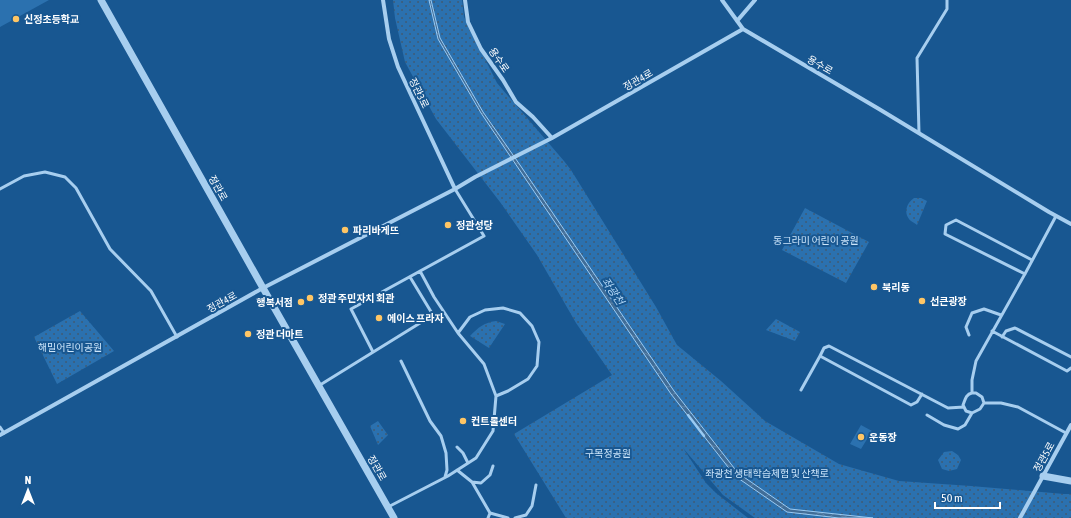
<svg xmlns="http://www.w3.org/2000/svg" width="1071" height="518" font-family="'Asap Condensed','Noto Sans KR',sans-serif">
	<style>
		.park { fill: url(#park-dots) }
		.garden { fill: #2b71af }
		.water { fill: url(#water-waves); stroke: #9acaf2 }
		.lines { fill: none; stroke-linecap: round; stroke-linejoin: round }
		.stream { stroke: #9acaf2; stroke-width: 2.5 }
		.service { stroke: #a7ceef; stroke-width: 3 }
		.minor { stroke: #a7ceef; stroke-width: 4 }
		.tertiary { stroke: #a7ceef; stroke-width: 7 }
		.poi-dot { fill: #ffc665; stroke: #185791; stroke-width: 1.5 }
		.labels { text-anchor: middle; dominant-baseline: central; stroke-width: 4; stroke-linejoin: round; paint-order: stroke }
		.poi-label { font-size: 10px; font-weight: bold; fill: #fff; stroke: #185791; text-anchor: start }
		.street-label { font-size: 10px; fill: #fff; stroke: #185791 }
		.park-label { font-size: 10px; fill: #cde6fb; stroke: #185791 }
		.water-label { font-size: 11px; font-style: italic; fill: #b3d7f6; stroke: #185791 }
	</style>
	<defs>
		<pattern id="park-dots" width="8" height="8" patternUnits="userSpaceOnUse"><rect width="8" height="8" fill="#2b71af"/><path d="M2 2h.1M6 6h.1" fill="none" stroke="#3f5b74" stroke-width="1.8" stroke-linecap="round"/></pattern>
		<pattern id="water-waves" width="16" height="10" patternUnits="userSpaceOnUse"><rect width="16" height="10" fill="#416d97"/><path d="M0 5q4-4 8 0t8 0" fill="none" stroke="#5e83a7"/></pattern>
	</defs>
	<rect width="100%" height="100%" fill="#185791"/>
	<!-- park -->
	<path class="park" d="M 393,0 L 462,0 L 464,17 L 497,83 L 564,161 L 571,170 L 656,307 L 677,345 L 721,381 L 765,421 L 839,464 L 899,481 L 971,486 L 1064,494 L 1071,494 L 1071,518 L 755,518 L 723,495 L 683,448 L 706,483 L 716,493 L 748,518 L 566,518 L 514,434 L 612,375 L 576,323 L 537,255 L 500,202 L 436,119 L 405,62 L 395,18 Z
		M 914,198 L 921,198 L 927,201 L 917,225 C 915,223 910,221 909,219 C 903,211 908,202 914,198 Z
		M 805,208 L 869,242 L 846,283 L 782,250 Z
		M 80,311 L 114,351 L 57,384 L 34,337 Z
		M 776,319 L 800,332 L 795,341 L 766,330 Z
		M 496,321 L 505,324 L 489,348 L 470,336 C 479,327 483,323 496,321 Z
		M 378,421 L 388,435 L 378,445 L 370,426 Z
		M 952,451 L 958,455 L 961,460 L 957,469 L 949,471 L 942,469 L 938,460 L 944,452 Z"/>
	<!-- garden -->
	<path class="garden" d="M 0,0 L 49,0 L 0,27 Z
		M 861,425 L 872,431 L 861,449 L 850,444 Z"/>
	<!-- water -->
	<path class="water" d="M 429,0 L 431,0 L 440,38 L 483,112 L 520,165 L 674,391 L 738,473 L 790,509 L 873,518 L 839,518 L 787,512 L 735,476 L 671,394 L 481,113 L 438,39 Z"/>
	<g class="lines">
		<!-- stream -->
		<path class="stream" d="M 688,415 L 704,436"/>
		<!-- service -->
		<path class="service" d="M 919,133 L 917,58 L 947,9 L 947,0
			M 0,189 L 24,176 L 45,172 L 65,177 L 76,188 L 110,249 L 151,291 L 177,337
			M 1025,274 L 945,234 L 946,225 L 956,220 L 1032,260
			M 992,331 L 1067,371 L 1071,368
			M 458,333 L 470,317 L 485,310 L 503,308 L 520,313 L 532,326 L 539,342 L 537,366 L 528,379 L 508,391 L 496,396
			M 969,335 L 966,327 L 972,313 L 984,309 L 1001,315
			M 1002,337 L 1006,331 L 1015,328 L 1071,357
			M 373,352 L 351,309 L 484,236 L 455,189
			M 401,361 L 430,421 L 441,436 L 446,453 L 447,470 L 445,477
			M 320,385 L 433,315 L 410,277
			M 801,390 L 820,356
			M 972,393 L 972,380 L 976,361 L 1026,272 L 1056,216
			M 972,393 L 976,393 L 982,397 L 984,403 L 980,409 L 972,413 L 966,411 L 963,405 C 965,400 966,394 972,393 Z
			M 922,394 L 917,402 L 911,405 L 820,356 L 824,348 L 829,346 L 948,408 L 964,407
			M 984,403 L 1001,403 L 1018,407 L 1066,433
			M 927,415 L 944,425 L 958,429 L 965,425 L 972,413
			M 0,427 L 4,433
			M 457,447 L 463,453 L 468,463
			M 457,470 L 472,482 L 481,483 L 490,475 L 493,466
			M 472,482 L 490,513 L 488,518
			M 388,507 L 448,476 L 476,458 L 493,431 L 496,396 L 484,364 L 458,333 L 434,297 L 420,271
			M 490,513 L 508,518
			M 515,518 L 526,515 L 532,506 L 536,485"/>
		<!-- minor -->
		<path class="minor" d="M 383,0 L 389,39 L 398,67 L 455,189
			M 465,0 L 468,22 L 481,49 L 503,80 L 516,102 L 533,117 L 552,138
			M 722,0 L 743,29 L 879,109 L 1049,212 L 1071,224
			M 737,21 L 755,0
			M 0,435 L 263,288 L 455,189 L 475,177 L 552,138 L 743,29
			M 1020,518 L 1071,425"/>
		<!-- tertiary -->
		<path class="tertiary" d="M 101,0 L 263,288 L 394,518
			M 1043,476 L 1071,481"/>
	</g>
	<!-- markers -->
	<g class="poi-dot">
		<circle cx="16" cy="19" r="4"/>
		<circle cx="448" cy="225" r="4"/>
		<circle cx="345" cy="230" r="4"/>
		<circle cx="874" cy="287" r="4"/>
		<circle cx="310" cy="298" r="4"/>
		<circle cx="922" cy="301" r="4"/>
		<circle cx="301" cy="302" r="4"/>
		<circle cx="379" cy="318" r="4"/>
		<circle cx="248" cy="334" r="4"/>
		<circle cx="463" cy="421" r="4"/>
		<circle cx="861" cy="437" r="4"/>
	</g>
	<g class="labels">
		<!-- poi labels -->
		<g class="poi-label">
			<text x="24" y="19">신정초등학교</text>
			<text x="456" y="225">정관성당</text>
			<text x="353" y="230">파리바게뜨</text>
			<text x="882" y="287">북리동</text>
			<text x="318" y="298">정관 주민자치 회관</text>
			<text x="930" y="301">선큰광장</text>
			<text x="293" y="302" text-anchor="end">행복서점</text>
			<text x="387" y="318">에이스 프라자</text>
			<text x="256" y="334">정관 더마트</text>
			<text x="471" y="421">컨트롤센터</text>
			<text x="869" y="437">운동장</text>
		</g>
		<!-- street labels -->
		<g class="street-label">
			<text transform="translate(499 60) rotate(55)">용수로</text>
			<text transform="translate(820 65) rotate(30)">용수로</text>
			<text transform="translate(638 80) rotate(-30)">정관4로</text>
			<text transform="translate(419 93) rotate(64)">정관3로</text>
			<text transform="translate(218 188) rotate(61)">정관로</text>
			<text transform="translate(222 302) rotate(-29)">정관4로</text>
			<text transform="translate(1044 457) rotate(-61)">정관5로</text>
			<text transform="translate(377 468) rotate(60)">정관로</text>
		</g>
		<!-- park labels -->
		<g class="park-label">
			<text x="816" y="240">동그라미 어린이 공원</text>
			<text x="70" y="347">해밀어린이공원</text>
			<text x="608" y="453">구목정공원</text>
			<text x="767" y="473">좌광천 생태학습체험 및 산책로</text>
		</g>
		<!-- water labels -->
		<g class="water-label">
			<text transform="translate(613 291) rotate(56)">좌광천</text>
		</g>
	</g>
	<!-- north arrow -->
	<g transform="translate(28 490)" stroke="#185791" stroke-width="3" paint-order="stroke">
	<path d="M0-3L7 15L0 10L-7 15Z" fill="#ffffff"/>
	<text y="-6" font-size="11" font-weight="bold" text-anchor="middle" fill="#ffffff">N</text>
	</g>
	<!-- scale -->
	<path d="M935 502v6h65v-6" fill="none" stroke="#ffffff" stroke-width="2"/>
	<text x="941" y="502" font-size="12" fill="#ffffff" stroke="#185791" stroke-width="3" paint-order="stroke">50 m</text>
</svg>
